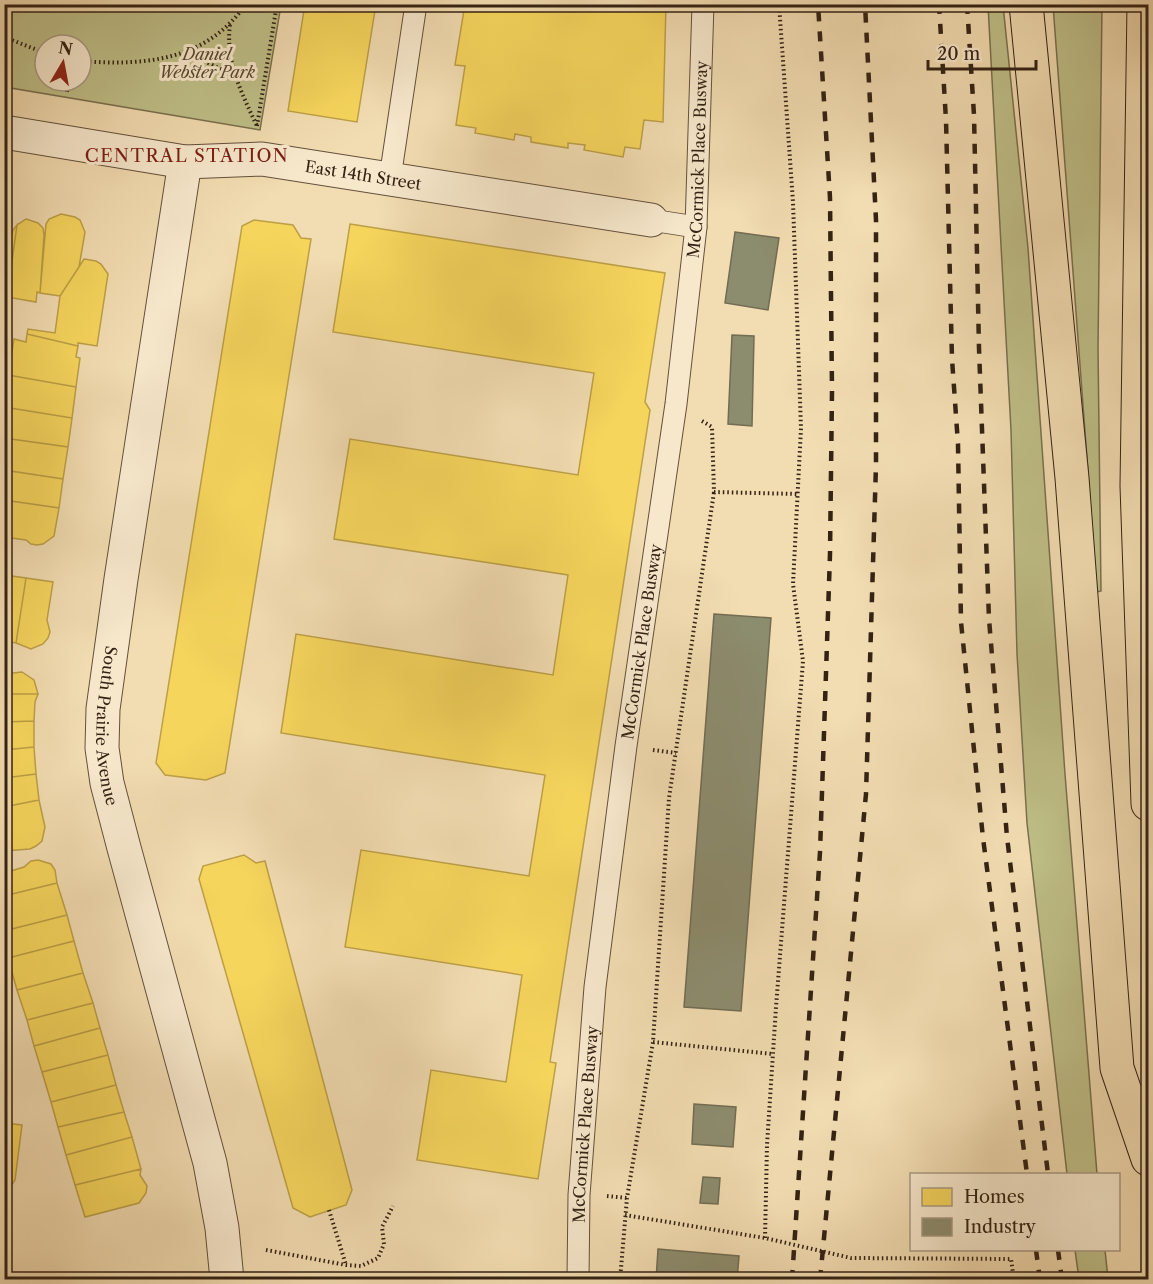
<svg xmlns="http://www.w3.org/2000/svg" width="1153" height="1284" font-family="'Libre Caslon Text',serif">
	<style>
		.green { fill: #bfbf88; stroke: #7a704e; stroke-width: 1.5; fill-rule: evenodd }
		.homes { fill: #f6d55c; stroke: #bc9f46; stroke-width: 1.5 }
		.industry { fill: #8c8c6e; stroke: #726c53; stroke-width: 1.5 }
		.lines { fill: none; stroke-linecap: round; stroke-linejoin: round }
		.service-casing { stroke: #64503b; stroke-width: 23 }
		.minor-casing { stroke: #64503b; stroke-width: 35 }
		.motorway-casing { stroke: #342214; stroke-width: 35 }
		.path { stroke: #342214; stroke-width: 4; stroke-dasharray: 1.5 3; stroke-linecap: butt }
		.service { stroke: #f7e8cc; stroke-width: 21 }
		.minor { stroke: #f7e8cc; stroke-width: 33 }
		.motorway { stroke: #f2dcb1; stroke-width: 33 }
		.rail { stroke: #342214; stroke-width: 4.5; stroke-dasharray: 10 10; stroke-linecap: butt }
		.labels { text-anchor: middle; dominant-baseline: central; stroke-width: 6; stroke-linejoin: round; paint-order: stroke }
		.park-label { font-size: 16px; font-style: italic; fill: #574931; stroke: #f7e8cc }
		.street-label { font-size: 16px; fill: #342214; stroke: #f7e8cc }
		.neighbourhood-label { font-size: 18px; letter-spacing: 1.5px; fill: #7a1f14; stroke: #f7e8cc }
	</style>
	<rect width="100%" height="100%" fill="#f2dcb1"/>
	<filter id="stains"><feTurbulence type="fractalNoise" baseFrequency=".00333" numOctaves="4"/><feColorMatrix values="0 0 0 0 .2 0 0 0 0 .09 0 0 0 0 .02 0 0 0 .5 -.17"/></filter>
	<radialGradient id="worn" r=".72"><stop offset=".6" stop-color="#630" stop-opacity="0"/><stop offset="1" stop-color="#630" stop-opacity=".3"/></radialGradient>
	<!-- green -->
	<path class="green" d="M 4,5 L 281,5 L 260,130 L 5,87 ZM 45,45 L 81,45 L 81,81 L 45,81 Z
		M 988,5 L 1003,5 L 1028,248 L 1065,774 L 1097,1174 L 1067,1174 L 1027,823 L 1017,654 L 1011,430 Z
		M 1053,5 L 1102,5 L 1098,348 L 1101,591 L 1097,592 Z
		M 1075,1250 L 1105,1250 L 1108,1279 L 1079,1279 Z"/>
	<!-- homes -->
	<path class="homes" d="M 305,4 L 376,4 L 357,122 L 288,111 Z
		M 465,4 L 666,4 L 663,122 L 644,120 L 640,149 L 625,147 L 623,157 L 584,150 L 585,145 L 568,143 L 568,148 L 531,142 L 531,137 L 515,134 L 514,140 L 475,133 L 476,128 L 456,125 L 465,66 L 455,65 Z
		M 61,214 L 75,217 L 80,220 L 85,232 L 79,267 L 60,296 L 40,293 L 46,224 L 49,219 Z
		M 26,219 L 38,223 L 43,228 L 44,235 L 40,293 L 37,292 L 36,302 L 7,297 L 17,225 Z
		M 254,220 L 293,225 L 301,238 L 311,239 L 225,773 L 206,780 L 165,775 L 156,763 L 242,226 Z
		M 4,224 L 10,230 L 11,236 L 13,230 L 17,225 L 7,297 L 4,296 Z
		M 350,224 L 665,273 L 645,402 L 650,410 L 550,1062 L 556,1063 L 538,1179 L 417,1160 L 431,1070 L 506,1082 L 522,975 L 345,947 L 361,850 L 529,876 L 545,775 L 281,733 L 296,634 L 553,675 L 568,575 L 334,539 L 350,439 L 578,475 L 594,373 L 333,332 Z
		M 84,259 L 96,261 L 101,264 L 108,274 L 97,346 L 78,343 L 78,346 L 27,334 L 28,329 L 55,333 L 60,296 Z
		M 27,334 L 78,346 L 76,357 L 80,358 L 76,387 L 8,375 L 14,339 L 26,342 Z
		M 8,375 L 76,387 L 72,418 L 4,407 Z
		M 4,407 L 72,418 L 68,447 L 4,438 Z
		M 4,438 L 68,447 L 63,479 L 4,470 Z
		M 4,470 L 63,479 L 59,508 L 4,500 Z
		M 4,500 L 59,508 L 54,536 L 43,544 L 37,545 L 31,544 L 26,540 L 4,537 Z
		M 4,575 L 26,578 L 16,643 L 4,641 Z
		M 26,578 L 53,582 L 47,620 L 50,632 L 48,638 L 43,644 L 31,649 L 16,643 Z
		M 22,672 L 34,680 L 38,694 L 4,694 L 4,674 Z
		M 4,694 L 38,694 L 35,702 L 34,721 L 4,722 Z
		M 34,721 L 34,747 L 4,750 L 4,722 Z
		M 34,747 L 36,774 L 4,778 L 4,750 Z
		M 36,774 L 39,800 L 4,807 L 4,778 Z
		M 39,800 L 45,827 L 42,841 L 36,846 L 30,849 L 4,851 L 4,807 Z
		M 244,855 L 256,863 L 265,861 L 352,1190 L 346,1205 L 310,1217 L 293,1208 L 199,879 L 203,866 Z
		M 38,860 L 51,864 L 55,870 L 57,883 L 4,896 L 4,873 L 24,867 L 31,861 Z
		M 57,883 L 67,915 L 4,931 L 4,896 Z
		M 67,915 L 74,941 L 8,958 L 4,945 L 4,931 Z
		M 74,941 L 83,973 L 17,990 L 8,958 Z
		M 83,973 L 93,1003 L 27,1020 L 17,990 Z
		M 93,1003 L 100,1028 L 34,1046 L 27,1020 Z
		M 100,1028 L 108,1055 L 42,1072 L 34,1046 Z
		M 108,1055 L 116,1085 L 51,1102 L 42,1072 Z
		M 116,1085 L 124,1112 L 58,1127 L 51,1102 Z
		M 124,1112 L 132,1137 L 66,1155 L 58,1127 Z
		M 4,1123 L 22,1125 L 15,1180 L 11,1186 L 4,1191 Z
		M 132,1137 L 141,1169 L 75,1185 L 66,1155 Z
		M 141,1169 L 140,1175 L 147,1186 L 146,1193 L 139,1203 L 85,1217 L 75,1185 Z"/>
	<!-- industry -->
	<path class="industry" d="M 735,232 L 779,238 L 768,310 L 725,303 Z
		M 732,335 L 754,336 L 752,426 L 728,424 Z
		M 714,614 L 771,618 L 741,1011 L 684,1007 Z
		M 694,1104 L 736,1107 L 733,1147 L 692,1144 Z
		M 703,1177 L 720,1178 L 718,1204 L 700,1203 Z
		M 658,1249 L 739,1256 L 737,1280 L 656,1280 Z"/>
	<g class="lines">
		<!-- service casing -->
		<g class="service-casing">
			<g id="service">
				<path d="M 390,178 L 416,4"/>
				<path d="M 651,220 L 696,227"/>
				<path id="s1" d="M 578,1280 L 579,1195 L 595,987 L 626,746 L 676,404 L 696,227 L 703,4"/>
			</g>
		</g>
		<!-- minor casing -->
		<g class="minor-casing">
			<g id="minor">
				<path id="s2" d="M 4,132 L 185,162 L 262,159 L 651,220"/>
				<path id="s3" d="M 185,162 L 121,579 L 103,709 L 102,748 L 107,783 L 124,848 L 210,1163 L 222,1228 L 227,1280"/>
			</g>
		</g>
		<!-- motorway casing -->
		<g class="motorway-casing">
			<path id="motorway" d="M 1026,4 L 1072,478 L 1117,1068 L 1148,1159
				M 1144,4 L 1137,486 L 1148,804"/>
		</g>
		<!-- path -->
		<path class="path" d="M 230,25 C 225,61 242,94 257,126
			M 4,37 L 45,53
			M 182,55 L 204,61 L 233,75
			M 81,61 C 145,66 206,61 246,4
			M 67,92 L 68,81
			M 257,126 L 277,4
			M 702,421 L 712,427 L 714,492 L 798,494
			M 653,750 L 676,753
			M 653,1042 L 773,1054
			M 607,1196 L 627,1198
			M 329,1210 L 346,1265
			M 625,1215 L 765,1238 L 851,1258 L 1011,1259 L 1014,1280
			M 765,1238 L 767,1145 L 776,1007 L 803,661 L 793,584 L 801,428 L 793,202 L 779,4
			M 266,1250 L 346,1265 L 361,1266 L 378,1258 L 384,1244 L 382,1227 L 393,1206
			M 620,1280 L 627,1198 L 653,1042 L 669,798 L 714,492"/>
		<!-- service -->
		<use href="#service" class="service"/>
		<!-- minor -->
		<use href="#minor" class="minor"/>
		<!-- motorway -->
		<use href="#motorway" class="motorway"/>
		<!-- rail -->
		<path class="rail" d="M 939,4 L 946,120 L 952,359 L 958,444 L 961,622 L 983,838 L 1027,1174
			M 967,4 L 974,115 L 979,348 L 989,619 L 1007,837 L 1048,1174
			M 1036,1250 L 1040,1280
			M 1058,1250 L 1062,1280
			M 792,1280 L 820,852 L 830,554 L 832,391 L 830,198 L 818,4
			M 820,1280 L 866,794 L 876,465 L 876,220 L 865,4"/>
	</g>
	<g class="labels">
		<!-- park labels -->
		<g class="park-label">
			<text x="207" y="54">Daniel<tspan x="207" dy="18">Webster Park</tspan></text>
		</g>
		<!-- street labels -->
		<g class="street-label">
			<text stroke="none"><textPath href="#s1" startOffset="1128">McCormick Place Busway</textPath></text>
			<text stroke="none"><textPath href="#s2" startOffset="363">East 14th Street</textPath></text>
			<text stroke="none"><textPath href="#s1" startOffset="642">McCormick Place Busway</textPath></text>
			<text stroke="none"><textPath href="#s3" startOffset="570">South Prairie Avenue</textPath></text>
			<text stroke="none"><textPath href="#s1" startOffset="156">McCormick Place Busway</textPath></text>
		</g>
		<!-- neighbourhood labels -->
		<g class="neighbourhood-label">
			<text x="187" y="156">CENTRAL STATION</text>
		</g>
	</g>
	<!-- margin -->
	<rect width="1153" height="1284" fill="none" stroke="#f2dcb1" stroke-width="24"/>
	<rect x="6" y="6" width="1141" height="1272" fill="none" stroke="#342214" stroke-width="3"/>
	<rect x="12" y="12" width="1129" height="1260" fill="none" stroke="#342214" stroke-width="1.5"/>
	<!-- legend -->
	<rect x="910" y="1173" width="210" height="78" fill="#f7e8cc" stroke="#a99982" stroke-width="1.5"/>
	<rect x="922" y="1188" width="30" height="18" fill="#f6d55c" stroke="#a99982" stroke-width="1.5"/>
	<text x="964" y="1203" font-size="18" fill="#342214">Homes</text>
	<rect x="922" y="1218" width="30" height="18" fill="#8c8c6e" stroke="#a99982" stroke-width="1.5"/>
	<text x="964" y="1233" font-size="18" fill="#342214">Industry</text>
	<!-- north arrow -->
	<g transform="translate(63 63) rotate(10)"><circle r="28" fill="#f7e8cc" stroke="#a99982" stroke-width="1.5"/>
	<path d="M0-4.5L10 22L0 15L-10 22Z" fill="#8f2418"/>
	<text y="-9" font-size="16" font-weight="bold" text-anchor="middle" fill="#342214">N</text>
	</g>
	<!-- scale -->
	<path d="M928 60v9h108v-9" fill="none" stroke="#342214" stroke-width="3"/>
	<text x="937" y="60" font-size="18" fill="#342214" stroke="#f7e8cc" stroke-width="4.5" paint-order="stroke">20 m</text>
	<rect width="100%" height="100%" filter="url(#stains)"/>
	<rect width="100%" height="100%" fill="url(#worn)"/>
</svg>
